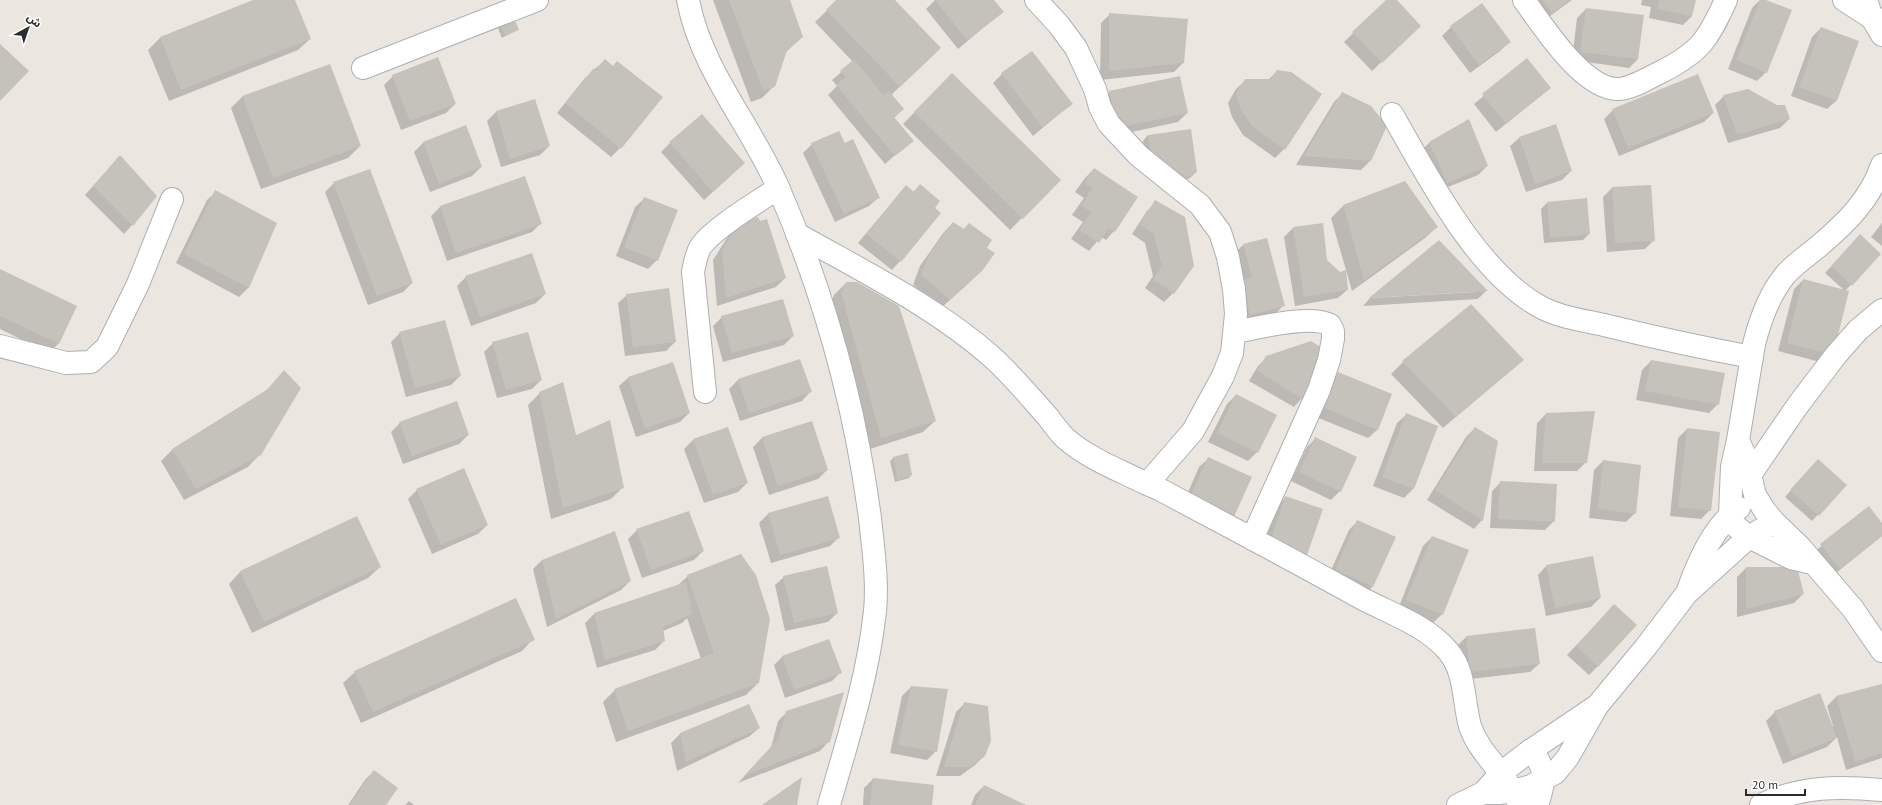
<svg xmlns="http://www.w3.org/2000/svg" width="1882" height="805" font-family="'PT Sans','Noto Sans Arabic',sans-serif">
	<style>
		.shadow { fill: #0003 }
		.building { fill: #c5c1bb }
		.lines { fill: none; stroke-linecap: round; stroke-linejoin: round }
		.minor-casing { stroke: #adafb6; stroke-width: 24 }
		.tertiary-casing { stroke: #adafb6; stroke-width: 24 }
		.secondary-casing { stroke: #adafb6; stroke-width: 24 }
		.minor { stroke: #fff; stroke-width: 22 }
		.tertiary { stroke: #fff; stroke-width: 22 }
		.secondary { stroke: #fff; stroke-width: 22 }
	</style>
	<rect width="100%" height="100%" fill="#ece6e0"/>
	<!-- shadow -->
	<path class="shadow" d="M 256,0 L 294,0 L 310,39 L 298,50 L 169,101 L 148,50 L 160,38 Z
		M 713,0 L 789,0 L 802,37 L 785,53 L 774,86 L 762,98 L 751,102 Z
		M 838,0 L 893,0 L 928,60 L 891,95 L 903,109 L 894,118 L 912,140 L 885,164 L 828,95 L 837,86 L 832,80 L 853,62 L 815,22 Z
		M 935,0 L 993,0 L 1002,12 L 958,49 L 926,9 Z
		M 1387,0 L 1396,0 L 1411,34 L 1372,71 L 1344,42 Z
		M 1528,0 L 1572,0 L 1543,21 Z
		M 1642,0 L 1695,0 L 1692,16 L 1683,25 L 1649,18 L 1651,7 L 1641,5 Z
		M 1760,0 L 1763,0 L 1766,72 L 1757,81 L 1728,69 L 1752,8 Z
		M 1586,9 L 1638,59 L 1629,68 L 1572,60 L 1577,18 Z
		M 1110,14 L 1183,63 L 1174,72 L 1100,80 L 1101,23 Z
		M 496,23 L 518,29 L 502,38 Z
		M 1451,27 L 1509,42 L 1500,51 L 1470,73 L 1442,36 Z
		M 1821,28 L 1836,101 L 1827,109 L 1791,96 L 1812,37 Z
		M 605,60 L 620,148 L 611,157 L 557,113 L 585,78 Z
		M 1527,60 L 1549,88 L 1496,132 L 1474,104 Z
		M 1277,71 L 1284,149 L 1275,158 L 1243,135 L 1232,117 L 1228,103 L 1236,89 L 1246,80 L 1268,80 Z
		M 952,74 L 1060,180 L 1010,230 L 903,124 Z
		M 1002,74 L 1071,104 L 1033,136 L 993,83 Z
		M 393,76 L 455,104 L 446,113 L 401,130 L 384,85 Z
		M 1110,92 L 1187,113 L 1178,122 L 1109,137 L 1101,101 Z
		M 1343,93 L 1370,161 L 1361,170 L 1296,165 L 1334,102 Z
		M 243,96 L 360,146 L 348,158 L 261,189 L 231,108 Z
		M 1724,96 L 1789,119 L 1780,128 L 1728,143 L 1715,105 Z
		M 535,100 L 549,146 L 540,155 L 501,167 L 487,121 L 496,112 Z
		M 1613,110 L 1713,113 L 1704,122 L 1619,156 L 1604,119 Z
		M 1469,120 L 1487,166 L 1478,175 L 1438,191 L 1420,152 L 1429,143 Z
		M 1556,125 L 1571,171 L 1562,180 L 1526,192 L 1510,146 L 1519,138 Z
		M 465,127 L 481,167 L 472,176 L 430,192 L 414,152 L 423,143 Z
		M 1148,135 L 1196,172 L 1190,178 L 1181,182 L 1145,165 L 1143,141 Z
		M 670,143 L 744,163 L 704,200 L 661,152 Z
		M 812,144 L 845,144 L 878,198 L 869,206 L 835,222 L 803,153 Z
		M 120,156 L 132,225 L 124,234 L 85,195 Z
		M 1094,169 L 1114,231 L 1106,240 L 1101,237 L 1089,251 L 1071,239 L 1083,222 L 1072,215 L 1084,198 L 1075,192 L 1085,178 Z
		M 1404,182 L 1437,227 L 1425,238 L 1352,291 L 1331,218 L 1343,206 Z
		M 334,183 L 412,283 L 403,292 L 368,305 L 325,192 Z
		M 920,185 L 900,261 L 892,270 L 858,243 L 906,186 L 913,192 Z
		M 1612,188 L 1654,240 L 1645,249 L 1607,252 L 1603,197 Z
		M 216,192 L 276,224 L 248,288 L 239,297 L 176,263 L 207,200 Z
		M 644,199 L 657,260 L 648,269 L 616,256 L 635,207 Z
		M 1586,200 L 1589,234 L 1583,240 L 1544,243 L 1541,209 L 1547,203 Z
		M 1156,202 L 1173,293 L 1164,302 L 1145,288 L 1153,276 L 1145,243 L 1132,234 L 1147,211 Z
		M 440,207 L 541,223 L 532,232 L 447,261 L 431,216 Z
		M 953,223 L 963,230 L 969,224 L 986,248 L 972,280 L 941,308 L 913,285 L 920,266 L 944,232 Z
		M 1882,223 L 1882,246 L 1871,237 Z
		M 739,226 L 785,278 L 776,287 L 717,306 L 713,260 L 729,235 Z
		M 1293,228 L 1326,260 L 1347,290 L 1338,298 L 1295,306 L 1284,237 Z
		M 1854,242 L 1880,254 L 1845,291 L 1825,273 Z
		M 1243,245 L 1284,305 L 1275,314 L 1241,323 L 1234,254 Z
		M 0,270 L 76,307 L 58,344 L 49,353 L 0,329 Z
		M 466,277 L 545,294 L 536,303 L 471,326 L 457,286 Z
		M 1803,280 L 1848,292 L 1824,363 L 1778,351 L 1794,289 Z
		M 846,283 L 935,421 L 923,432 L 870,449 L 830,305 L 834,295 Z
		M 1475,290 L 1486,291 L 1478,299 L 1363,306 L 1370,298 L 1475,292 Z
		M 627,295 L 675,342 L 666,351 L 625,356 L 618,303 Z
		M 1471,306 L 1522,360 L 1443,428 L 1391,374 L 1403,362 Z
		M 722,317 L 793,336 L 784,345 L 723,362 L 713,326 Z
		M 400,333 L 460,376 L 451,385 L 406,397 L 391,342 Z
		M 493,343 L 541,380 L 532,389 L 497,398 L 484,352 Z
		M 1267,357 L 1302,398 L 1294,407 L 1249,381 L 1258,366 Z
		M 799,360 L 810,392 L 802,401 L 740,421 L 729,389 L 738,380 Z
		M 1651,361 L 1718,404 L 1709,413 L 1636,400 L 1642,370 Z
		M 284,371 L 260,454 L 248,467 L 184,500 L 161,461 L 172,450 L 264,393 Z
		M 1339,373 L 1391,395 L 1377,430 L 1368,438 L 1316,417 L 1330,382 Z
		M 628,378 L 689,413 L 680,422 L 636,437 L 619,386 Z
		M 540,393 L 575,437 L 623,487 L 611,499 L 551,519 L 528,405 Z
		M 1236,395 L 1257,452 L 1248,461 L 1208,442 L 1227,404 Z
		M 1546,414 L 1586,462 L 1577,471 L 1534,471 L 1537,423 Z
		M 1406,415 L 1437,426 L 1413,489 L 1404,498 L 1373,486 L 1397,423 Z
		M 811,422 L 827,470 L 818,479 L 769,495 L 753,447 L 762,438 Z
		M 400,423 L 468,435 L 459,444 L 403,464 L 391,432 Z
		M 1475,428 L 1482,520 L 1474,529 L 1427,500 L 1466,437 Z
		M 1687,429 L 1710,510 L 1701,519 L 1670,516 L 1678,438 Z
		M 1316,438 L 1340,491 L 1331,500 L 1291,481 L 1307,447 Z
		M 693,440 L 747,483 L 738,492 L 704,503 L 684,449 Z
		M 907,454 L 911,475 L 909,478 L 895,482 L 890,461 L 893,458 Z
		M 1208,459 L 1251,478 L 1180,511 L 1199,467 Z
		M 1603,461 L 1635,513 L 1626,522 L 1589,518 L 1594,470 Z
		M 1812,466 L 1845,485 L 1812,521 L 1785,497 Z
		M 1501,482 L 1554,521 L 1545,530 L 1490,528 L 1492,491 Z
		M 417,490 L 487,525 L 478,534 L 432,554 L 408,499 Z
		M 827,497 L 839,537 L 830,546 L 771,563 L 759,523 L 768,514 Z
		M 1286,497 L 1296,567 L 1261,555 L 1277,506 Z
		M 1868,507 L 1882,524 L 1882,536 L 1831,577 L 1812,554 Z
		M 1358,521 L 1394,538 L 1372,587 L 1364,596 L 1327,579 L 1349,530 Z
		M 637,530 L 703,551 L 694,560 L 642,578 L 628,539 Z
		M 1432,537 L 1442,614 L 1433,623 L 1398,609 L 1423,546 Z
		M 542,560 L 630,581 L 621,590 L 547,627 L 533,569 Z
		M 1546,566 L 1600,598 L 1591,607 L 1546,616 L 1538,575 Z
		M 380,567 L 368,578 L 252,633 L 229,584 L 240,572 Z
		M 1746,568 L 1796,568 L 1803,594 L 1794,603 L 1737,617 L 1737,577 Z
		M 688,576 L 758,683 L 746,695 L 616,742 L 603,702 L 615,690 L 701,659 L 687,618 L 682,623 L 663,631 L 664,641 L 655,650 L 597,668 L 585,623 L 594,614 L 677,586 Z
		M 784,577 L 837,613 L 828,622 L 785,631 L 775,585 Z
		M 1606,614 L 1598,666 L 1589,675 L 1567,655 Z
		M 1466,637 L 1539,664 L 1530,672 L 1462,680 L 1457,646 Z
		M 533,639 L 522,651 L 361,723 L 343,683 L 355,672 Z
		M 783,656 L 841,672 L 832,681 L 785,698 L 774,665 Z
		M 1882,685 L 1882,758 L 1846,770 L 1837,737 L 1827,747 L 1783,764 L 1766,721 L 1775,712 L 1832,726 L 1833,726 L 1827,706 L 1836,697 Z
		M 911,687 L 936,751 L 927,760 L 890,753 L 902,696 Z
		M 965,703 L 984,756 L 975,765 L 960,776 L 936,776 L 956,712 Z
		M 787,712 L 829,741 L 820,751 L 738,783 L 771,748 L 778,721 Z
		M 759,728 L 750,736 L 677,771 L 671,743 L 680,734 Z
		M 374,771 L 385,805 L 348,805 L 365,780 Z
		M 873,779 L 931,805 L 863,805 L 864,788 Z
		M 984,786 L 1024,805 L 971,805 L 975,795 Z
		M 409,801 L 414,805 L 405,805 Z"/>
	<!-- building -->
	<path class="building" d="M 253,0 L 295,0 L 311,39 L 181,90 L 160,37 Z
		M 729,0 L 790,0 L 803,37 L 787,50 L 775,87 L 763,90 Z
		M 836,0 L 895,0 L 941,48 L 900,87 L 826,10 Z
		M 935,0 L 994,0 L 1004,12 L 967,40 Z
		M 1386,0 L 1397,0 L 1421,26 L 1382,63 L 1352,32 Z
		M 1543,0 L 1570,0 L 1552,13 Z
		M 1659,0 L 1696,0 L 1692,16 L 1657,9 Z
		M 1760,0 L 1766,0 L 1792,10 L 1767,73 L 1736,60 Z
		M 1482,3 L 1511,42 L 1479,65 L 1450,26 Z
		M 1586,8 L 1644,15 L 1638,59 L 1580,52 Z
		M 512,13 L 519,30 L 505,36 L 498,19 Z
		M 1109,13 L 1188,19 L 1184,63 L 1109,71 Z
		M 1821,27 L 1859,41 L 1837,101 L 1799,87 Z
		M 0,44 L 29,71 L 0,101 Z
		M 1032,51 L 1073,104 L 1042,127 L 1001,73 Z
		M 438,57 L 456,104 L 410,121 L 392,75 Z
		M 1527,58 L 1551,88 L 1506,124 L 1482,94 Z
		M 605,59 L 613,66 L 617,61 L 663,97 L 621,149 L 565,103 L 594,68 L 596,70 Z
		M 854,59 L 883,95 L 889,91 L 904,109 L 894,117 L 914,141 L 895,156 L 836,85 L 846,77 L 840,71 Z
		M 330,64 L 361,146 L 273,178 L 242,96 Z
		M 1277,70 L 1291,72 L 1322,94 L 1285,150 L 1252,126 L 1240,108 L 1236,93 L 1245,79 L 1271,79 Z
		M 952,73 L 1061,180 L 1023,219 L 914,112 Z
		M 1698,74 L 1714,113 L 1628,148 L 1612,109 Z
		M 1180,76 L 1188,113 L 1117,128 L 1109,91 Z
		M 1748,89 L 1777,105 L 1785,105 L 1790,119 L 1737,135 L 1723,95 Z
		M 1342,92 L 1371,106 L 1387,126 L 1371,161 L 1304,156 Z
		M 535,99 L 550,146 L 510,159 L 496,111 Z
		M 702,114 L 745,163 L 713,192 L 669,142 Z
		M 1469,119 L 1488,166 L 1447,183 L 1429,142 Z
		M 1556,124 L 1572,171 L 1535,184 L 1519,137 Z
		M 466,125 L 482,167 L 439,184 L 423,142 Z
		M 1191,129 L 1197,172 L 1187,177 L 1151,159 L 1148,135 Z
		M 839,131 L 845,143 L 853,139 L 880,198 L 844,214 L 811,143 Z
		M 120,155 L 157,196 L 133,226 L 93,186 Z
		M 1094,168 L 1138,197 L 1115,232 L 1109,228 L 1099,243 L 1079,230 L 1091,212 L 1081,206 L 1092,188 L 1084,183 Z
		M 370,169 L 413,283 L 377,296 L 333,182 Z
		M 525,176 L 542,224 L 456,253 L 440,206 Z
		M 1405,181 L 1438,227 L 1364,280 L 1343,205 Z
		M 920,184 L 940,201 L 935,208 L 941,213 L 901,262 L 866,234 L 906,185 L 914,192 Z
		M 1651,185 L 1655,241 L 1615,243 L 1612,187 Z
		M 215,190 L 277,223 L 249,288 L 184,254 Z
		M 644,197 L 678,210 L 658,261 L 624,247 Z
		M 1587,198 L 1590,234 L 1550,238 L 1547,202 Z
		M 1155,200 L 1185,217 L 1194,266 L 1174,294 L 1153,279 L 1162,266 L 1154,234 L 1140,225 Z
		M 758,217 L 760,221 L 767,219 L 786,278 L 726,298 L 722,250 L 738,225 Z
		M 953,222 L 964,229 L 969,223 L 992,240 L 987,248 L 995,253 L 982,271 L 950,300 L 921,275 L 928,256 Z
		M 1323,223 L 1327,260 L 1340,272 L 1346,270 L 1348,290 L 1304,297 L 1293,227 Z
		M 1860,234 L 1881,254 L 1852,286 L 1831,266 Z
		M 1267,238 L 1285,306 L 1250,315 L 1241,280 L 1252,278 L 1243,244 Z
		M 1439,240 L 1488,291 L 1369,298 Z
		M 532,253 L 546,294 L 480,317 L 465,276 Z
		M 0,269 L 77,306 L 59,344 L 0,316 Z
		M 1803,279 L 1849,291 L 1833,355 L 1787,343 Z
		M 846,282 L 857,282 L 899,306 L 936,421 L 881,438 L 841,293 Z
		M 669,288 L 676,342 L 633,347 L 626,294 Z
		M 783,299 L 794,336 L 732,353 L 721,316 Z
		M 1471,304 L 1524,360 L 1456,417 L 1402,361 Z
		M 445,320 L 461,376 L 415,388 L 399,332 Z
		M 528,332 L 542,380 L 506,390 L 492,342 Z
		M 1311,341 L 1322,348 L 1303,399 L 1257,371 L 1266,356 Z
		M 800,359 L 812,392 L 749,413 L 738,379 Z
		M 1651,360 L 1725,373 L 1719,405 L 1645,391 Z
		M 673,362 L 690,413 L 645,428 L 628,377 Z
		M 284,370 L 301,388 L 261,455 L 196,489 L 172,449 L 268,389 Z
		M 1338,372 L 1392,394 L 1378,430 L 1324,408 Z
		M 563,382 L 576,435 L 610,420 L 624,488 L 563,508 L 539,392 Z
		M 1236,394 L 1277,415 L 1258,453 L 1217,433 Z
		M 457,401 L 469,435 L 412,456 L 399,422 Z
		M 1595,411 L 1587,463 L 1542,463 L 1546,413 Z
		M 1406,413 L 1438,426 L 1414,489 L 1382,477 Z
		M 812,421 L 828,470 L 778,486 L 762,437 Z
		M 728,427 L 748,483 L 713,495 L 693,439 Z
		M 1475,427 L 1498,441 L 1483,521 L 1435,490 Z
		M 1687,428 L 1720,432 L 1711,511 L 1678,507 Z
		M 1315,437 L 1357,457 L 1341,492 L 1299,472 Z
		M 908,453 L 912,475 L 898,480 L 893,457 Z
		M 1208,457 L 1252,477 L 1232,521 L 1188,502 Z
		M 1818,459 L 1847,485 L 1819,516 L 1790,490 Z
		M 1603,460 L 1641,465 L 1636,514 L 1598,509 Z
		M 464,468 L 488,525 L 441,545 L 416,489 Z
		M 1500,481 L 1557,484 L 1555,522 L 1498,519 Z
		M 828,496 L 840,538 L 780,555 L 768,513 Z
		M 1285,496 L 1323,509 L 1306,558 L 1269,546 Z
		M 1869,506 L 1882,523 L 1882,536 L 1840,569 L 1820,544 Z
		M 689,511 L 704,551 L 651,570 L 636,529 Z
		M 357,516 L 381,567 L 264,622 L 240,571 Z
		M 1357,520 L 1396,537 L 1373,587 L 1335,570 Z
		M 615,531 L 631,581 L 556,619 L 542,560 Z
		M 1432,536 L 1469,550 L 1443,615 L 1406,600 Z
		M 741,554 L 756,575 L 770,619 L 759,683 L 628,731 L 614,689 L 714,653 L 687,575 Z
		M 1593,556 L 1601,598 L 1555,608 L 1546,565 Z
		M 827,566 L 838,613 L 794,623 L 783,576 Z
		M 1746,567 L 1797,567 L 1804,594 L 1746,609 Z
		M 686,582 L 692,614 L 663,627 L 665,641 L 605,660 L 594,613 Z
		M 516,598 L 535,640 L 373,712 L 354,671 Z
		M 1614,604 L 1637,625 L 1598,667 L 1576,646 Z
		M 1535,628 L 1540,664 L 1470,672 L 1466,636 Z
		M 829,639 L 842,673 L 794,690 L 782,656 Z
		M 1882,684 L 1882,753 L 1855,762 L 1836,696 Z
		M 911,686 L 948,689 L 937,752 L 898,745 Z
		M 844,692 L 830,742 L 744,776 L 779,738 L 786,711 Z
		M 1820,693 L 1837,738 L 1792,756 L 1774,711 Z
		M 964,702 L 988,706 L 991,741 L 985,756 L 970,767 L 944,767 Z
		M 749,704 L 760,728 L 686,762 L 680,733 Z
		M 374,770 L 398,788 L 386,805 L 349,805 Z
		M 802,777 L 797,805 L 762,805 Z
		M 873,778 L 934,785 L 932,805 L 870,805 Z
		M 984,785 L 1026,805 L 975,805 Z"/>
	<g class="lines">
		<!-- minor casing -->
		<g class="minor-casing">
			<path id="minor" d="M 363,68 L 537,0
				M 1392,114 C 1427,175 1475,269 1537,305 C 1557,317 1582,320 1604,325 C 1653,337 1703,348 1752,357
				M 797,234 C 864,272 934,306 992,357 C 1012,375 1030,397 1048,417 C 1053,424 1059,432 1065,438 C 1089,459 1119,470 1147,484 L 1193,431 L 1223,376 L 1232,353 L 1236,314 L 1234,289 L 1228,257 L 1220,232 L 1200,205 L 1139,156 L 1109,124 L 1100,107 L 1095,89 L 1076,48 L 1059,25 L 1036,0
				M 1235,332 C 1256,328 1312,314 1330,325 L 1333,331 L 1333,339 L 1329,360 L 1319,390 L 1252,539
				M 0,346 L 66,363 L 91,362 L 107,347 L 138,284 L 172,199
				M 705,392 L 693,272 C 695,263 696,254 701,246 C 715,227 758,202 778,188
				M 1750,475 L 1798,405 L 1836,355 L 1858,330 L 1882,310
				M 1147,484 L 1161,490 C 1228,526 1295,561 1361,598 C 1391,614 1426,625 1448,651 C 1466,672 1463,701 1470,726 C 1477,747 1492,761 1505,779 C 1511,787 1515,796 1520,805
				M 1531,750 C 1548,770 1545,782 1537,805
				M 1761,805 C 1801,786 1839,786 1882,790"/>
		</g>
		<!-- tertiary casing -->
		<g class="tertiary-casing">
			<path id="tertiary" d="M 1524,0 C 1542,25 1584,91 1619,89 C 1633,88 1648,78 1661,72 C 1700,52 1708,40 1726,0
				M 1844,0 L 1872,18 L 1882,20"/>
		</g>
		<!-- secondary casing -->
		<g class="secondary-casing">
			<path id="secondary" d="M 688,0 C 701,69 750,124 778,187 C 823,291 855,405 870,518 C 873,548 878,580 875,611 C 868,677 847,742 829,805
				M 1866,0 L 1872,18 L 1882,35
				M 1738,440 L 1746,458 L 1755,495 L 1765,511 L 1774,522 L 1800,547 L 1853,609 L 1882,651
				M 1812,563 L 1791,558 L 1749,537 L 1733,524 L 1730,514 L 1732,467 L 1738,440 L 1754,344 C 1760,320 1770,293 1786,274 C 1796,263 1808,255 1819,246 C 1846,223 1870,200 1882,165
				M 1688,590 C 1699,560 1713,527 1739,508
				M 1483,793 L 1499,793 L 1513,791 L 1531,786 L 1555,773 L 1568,757 L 1597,706 L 1645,648 L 1687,593 L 1749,537 L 1774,522
				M 1458,805 L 1483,793 L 1501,773 L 1527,753 L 1595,707"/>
		</g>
		<!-- minor -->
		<use href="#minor" class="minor"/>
		<!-- tertiary -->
		<use href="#tertiary" class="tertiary"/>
		<!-- secondary -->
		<use href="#secondary" class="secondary"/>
	</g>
	<!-- north arrow -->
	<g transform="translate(28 28) rotate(40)" stroke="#ffffff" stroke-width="3" paint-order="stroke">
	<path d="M0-3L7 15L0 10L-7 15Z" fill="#2c2c2c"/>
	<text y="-6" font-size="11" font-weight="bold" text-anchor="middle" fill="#2c2c2c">ش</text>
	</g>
	<!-- scale -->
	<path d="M1746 789v6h59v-6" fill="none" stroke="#2c2c2c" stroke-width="2"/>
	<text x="1752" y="789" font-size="12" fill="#2c2c2c" stroke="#ffffff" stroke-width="3" paint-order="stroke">20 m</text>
</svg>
